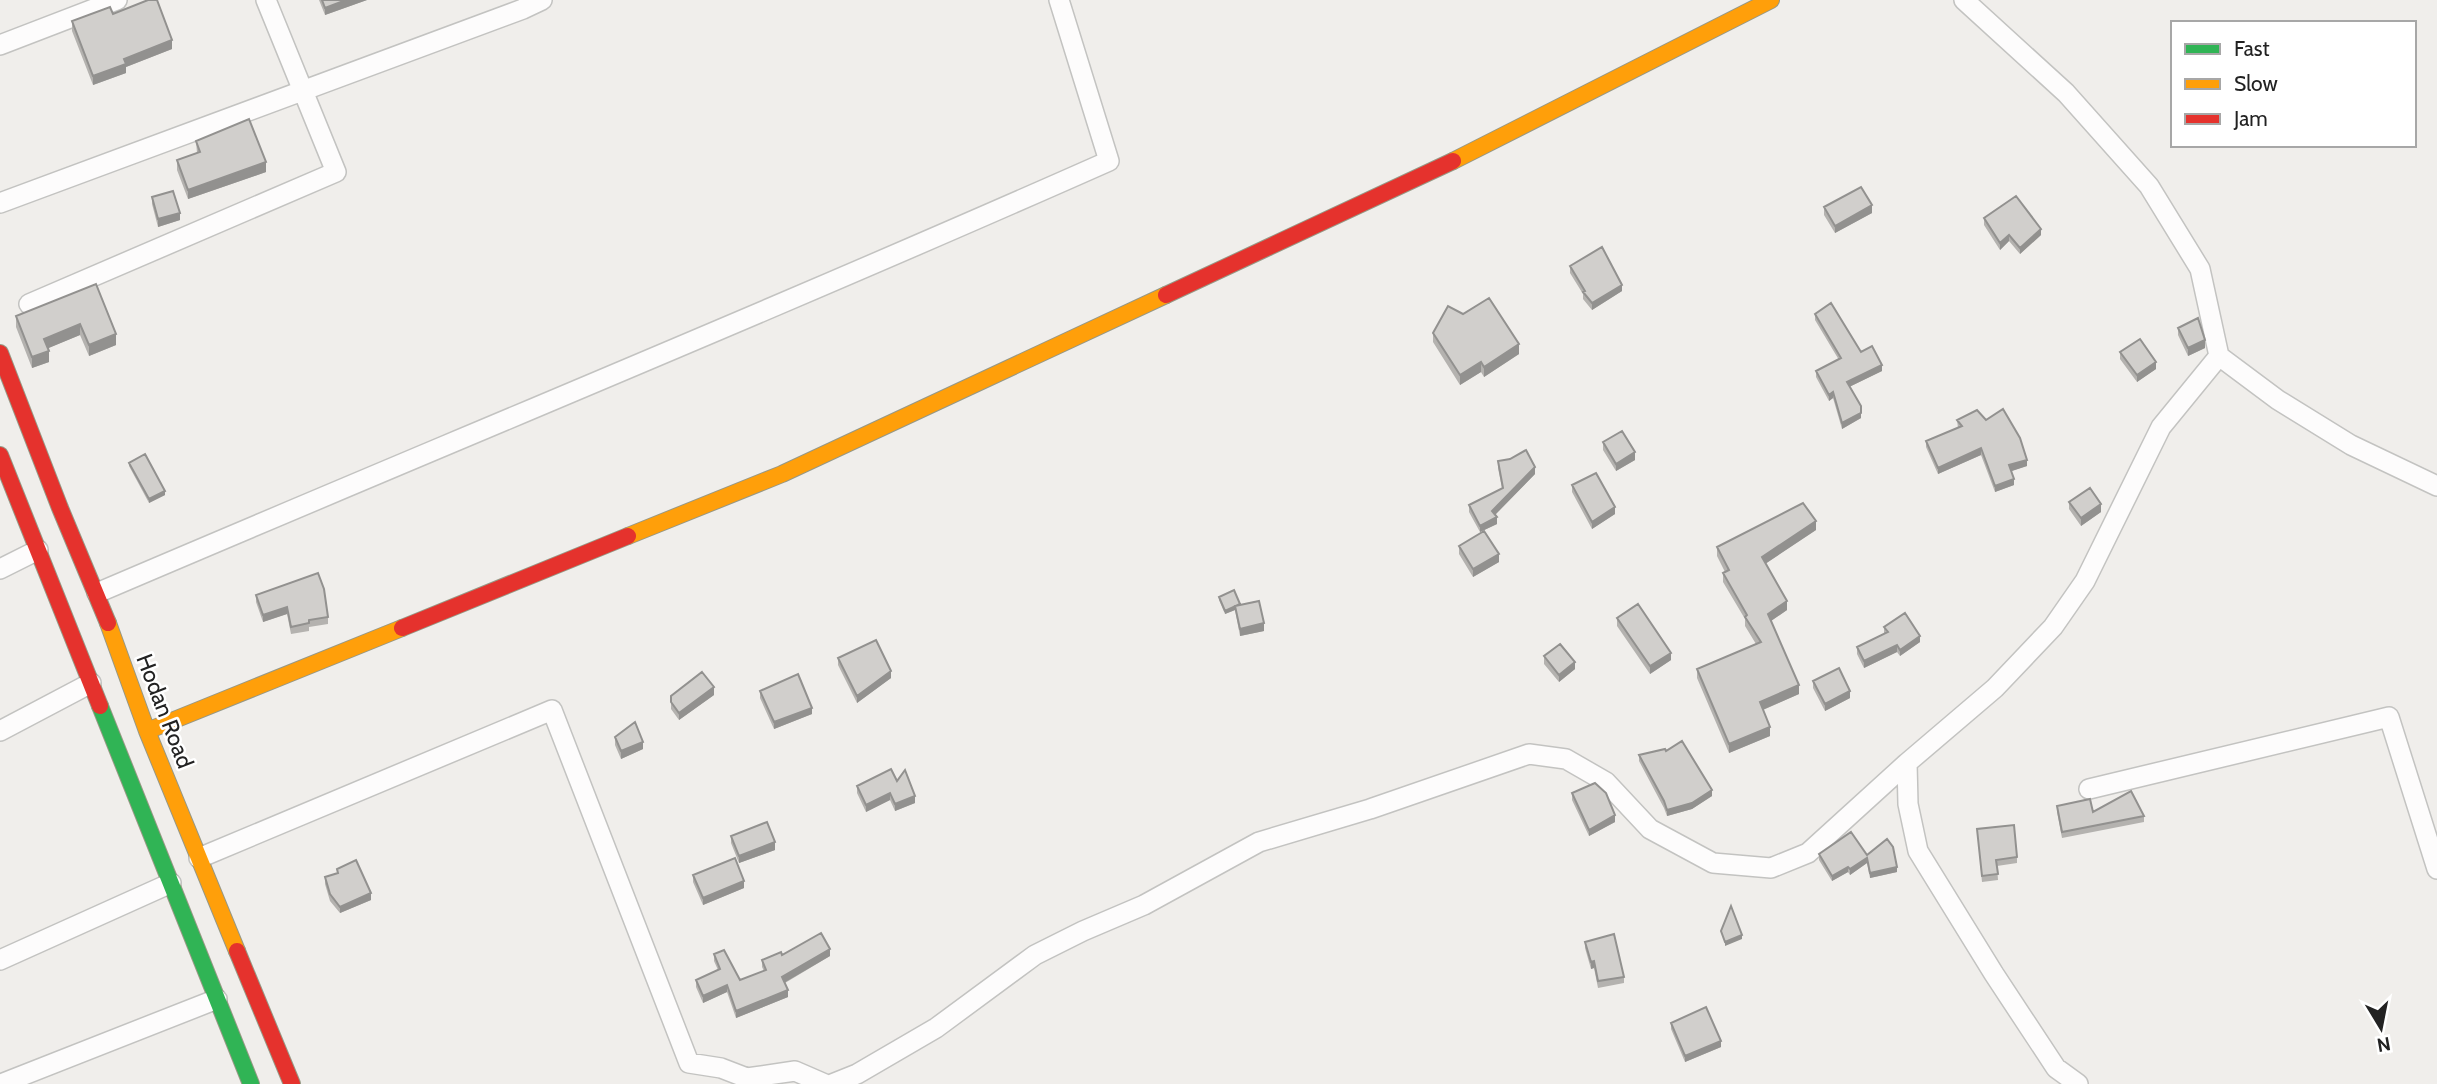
<svg xmlns="http://www.w3.org/2000/svg" width="2437" height="1084" font-family="Cabin,sans-serif">
	<style>
		.lines { fill: none; stroke-linecap: round; stroke-linejoin: round }
		.street-casing { stroke: #c3c3c1; stroke-width: 22 }
		.fast-casing { stroke: #979885; stroke-width: 18 }
		.slow-casing { stroke: #979885; stroke-width: 18 }
		.jam-casing { stroke: #979885; stroke-width: 18 }
		.street { stroke: #fdfcfc; stroke-width: 19 }
		.fast { stroke: #30b455; stroke-width: 16 }
		.slow { stroke: #ff9f0a; stroke-width: 16 }
		.jam { stroke: #e5322d; stroke-width: 16 }
		.wall { fill: #b4b2af }
		.shaded-wall { fill: #92918f }
		.building { fill: #d1cfcc; stroke: #92918f; stroke-width: 2 }
		.labels { text-anchor: middle; dominant-baseline: central; stroke-width: 5; stroke-linejoin: round; paint-order: stroke }
		.street-label { font-size: 23px; fill: #222; stroke: #fff }
	</style>
	<rect width="100%" height="100%" fill="#f0eeeb"/>
	<g class="lines">
		<!-- street casing -->
		<g class="street-casing">
			<path id="street" d="M 1964,0 L 2066,93 L 2149,186 L 2200,269 L 2219,356 L 2278,400 L 2351,445 L 2437,486
				M 0,45 L 117,0
				M 0,203 L 523,9 L 542,0
				M 29,304 L 336,172 L 266,0
				M 0,569 L 38,550
				M 97,593 C 434,449 773,310 1109,161 L 1059,0
				M 0,731 L 91,683
				M 1907,763 L 1908,804 L 1918,851 L 1994,974 L 2056,1068 L 2078,1084
				M 2089,789 L 2389,717 L 2437,869
				M 199,858 L 552,710 L 689,1063 L 721,1068 L 747,1078 L 795,1071 L 825,1084
				M 0,960 L 171,883
				M 1,1084 L 217,999
				M 832,1084 L 857,1074 L 936,1028 L 1035,955 L 1083,931 L 1144,905 L 1259,842 L 1370,809 L 1529,754 L 1566,759 L 1606,782 L 1650,829 L 1713,863 L 1771,868 L 1808,853 L 1907,763 L 1995,688 L 2053,627 L 2085,581 L 2161,427 L 2219,356"/>
		</g>
		<!-- fast casing -->
		<g class="fast-casing">
			<path id="fast" d="M 100,706 L 251,1084"/>
		</g>
		<!-- slow casing -->
		<g class="slow-casing">
			<path id="slow" d="M 1453,161 L 1771,0
				M 628,536 L 782,474 L 1166,295
				M 108,623 L 147,731 L 237,951
				M 147,731 L 402,628"/>
		</g>
		<!-- jam casing -->
		<g class="jam-casing">
			<path id="jam" d="M 1166,295 L 1453,161
				M 0,353 L 60,508 L 108,623
				M 0,455 L 100,706
				M 402,628 L 628,536
				M 237,951 L 292,1084"/>
		</g>
		<!-- street -->
		<use href="#street" class="street"/>
		<!-- fast -->
		<use href="#fast" class="fast"/>
		<!-- slow -->
		<use href="#slow" class="slow"/>
		<!-- jam -->
		<use href="#jam" class="jam"/>
	</g>
	<!-- wall -->
	<path class="wall" d="M 319,0 L 367,0 L 325,15 Z
		M 113,14 L 172,49 L 126,67 L 126,73 L 93,85 L 72,31 L 72,21 Z
		M 196,141 L 266,172 L 188,199 L 177,170 L 177,160 L 197,153 Z
		M 152,197 L 180,220 L 158,227 L 152,204 Z
		M 1824,207 L 1872,213 L 1835,233 L 1824,215 Z
		M 1984,218 L 2041,235 L 2020,254 L 2009,241 L 2000,250 L 1984,225 Z
		M 1570,266 L 1622,291 L 1592,310 L 1583,299 L 1583,294 L 1570,273 Z
		M 96,284 L 116,345 L 89,356 L 80,335 L 48,348 L 49,362 L 32,368 L 16,327 L 16,316 Z
		M 1815,314 L 1861,352 L 1882,371 L 1849,387 L 1861,418 L 1842,429 L 1833,398 L 1829,401 L 1816,377 L 1816,371 L 1839,360 L 1815,320 Z
		M 2178,328 L 2205,348 L 2188,356 L 2178,335 Z
		M 1433,333 L 1519,354 L 1484,377 L 1481,372 L 1460,385 L 1433,342 Z
		M 2120,352 L 2156,369 L 2137,382 L 2120,359 Z
		M 1957,420 L 2027,466 L 2011,471 L 2014,485 L 1995,492 L 1981,455 L 1938,474 L 1926,447 L 1926,441 L 1958,428 Z
		M 1603,442 L 1635,460 L 1616,471 L 1603,450 Z
		M 1498,461 L 1535,474 L 1495,515 L 1497,524 L 1480,532 L 1469,512 L 1469,505 L 1502,488 L 1498,468 Z
		M 129,463 L 165,495 L 149,503 L 129,466 Z
		M 1572,485 L 1615,514 L 1592,529 L 1572,492 Z
		M 2069,502 L 2101,512 L 2081,526 L 2069,509 Z
		M 1816,530 L 1765,564 L 1787,610 L 1771,621 L 1799,694 L 1763,710 L 1770,736 L 1729,753 L 1697,678 L 1697,669 L 1756,644 L 1745,626 L 1745,619 L 1723,582 L 1723,573 L 1725,572 L 1717,556 L 1717,547 Z
		M 1459,546 L 1499,562 L 1473,577 L 1459,554 Z
		M 256,595 L 328,617 L 328,624 L 309,627 L 309,631 L 291,634 L 287,614 L 263,622 L 256,602 Z
		M 1219,597 L 1240,605 L 1264,631 L 1240,636 L 1235,610 L 1225,614 L 1219,600 Z
		M 1617,618 L 1671,660 L 1650,674 L 1617,626 Z
		M 1884,627 L 1920,642 L 1900,656 L 1897,652 L 1864,668 L 1857,654 L 1857,647 L 1884,634 Z
		M 1544,656 L 1575,669 L 1559,682 L 1544,664 Z
		M 838,658 L 891,678 L 857,703 L 838,665 Z
		M 1813,681 L 1850,698 L 1825,711 L 1813,688 Z
		M 760,691 L 812,714 L 774,729 L 760,698 Z
		M 714,695 L 679,720 L 671,709 L 671,696 Z
		M 615,737 L 643,749 L 621,759 L 615,745 Z
		M 1639,755 L 1712,796 L 1692,809 L 1667,816 L 1664,808 L 1639,761 Z
		M 897,781 L 915,803 L 895,811 L 890,800 L 866,812 L 857,793 L 857,786 Z
		M 1572,793 L 1615,822 L 1589,836 L 1572,800 Z
		M 2057,806 L 2093,812 L 2144,816 L 2144,822 L 2062,838 L 2057,812 Z
		M 1977,829 L 2017,857 L 2017,863 L 1997,866 L 1998,880 L 1982,882 Z
		M 731,836 L 775,850 L 739,863 L 731,843 Z
		M 1819,854 L 1867,855 L 1897,872 L 1870,878 L 1867,863 L 1850,875 L 1848,872 L 1832,881 L 1819,860 Z
		M 337,869 L 371,900 L 340,913 L 330,901 L 325,884 L 325,877 L 337,873 Z
		M 693,875 L 744,888 L 703,905 L 693,882 Z
		M 1585,942 L 1624,977 L 1624,983 L 1598,988 L 1594,968 L 1591,969 L 1585,948 Z
		M 714,954 L 740,980 L 764,971 L 762,967 L 762,960 L 782,955 L 830,956 L 785,983 L 788,997 L 736,1018 L 727,992 L 703,1003 L 696,987 L 696,980 L 718,970 L 714,961 Z
		M 1671,1023 L 1721,1047 L 1685,1062 L 1671,1029 Z"/>
	<!-- shaded-wall -->
	<path class="shaded-wall" d="M 346,0 L 367,0 L 325,15 L 325,8 Z
		M 172,40 L 172,49 L 126,67 L 126,73 L 93,85 L 93,76 L 124,59 Z
		M 266,162 L 266,172 L 188,199 L 188,190 Z
		M 1872,205 L 1872,213 L 1835,233 L 1835,226 Z
		M 180,213 L 180,220 L 158,227 L 158,219 Z
		M 2041,229 L 2041,235 L 2020,254 L 2020,248 Z
		M 2009,235 L 2009,241 L 2000,250 L 2000,243 Z
		M 1622,285 L 1622,291 L 1592,310 L 1592,303 Z
		M 80,324 L 80,335 L 44,350 L 44,339 Z
		M 116,334 L 116,345 L 89,356 L 89,345 Z
		M 2205,340 L 2205,348 L 2188,356 L 2188,348 Z
		M 1519,344 L 1519,354 L 1484,377 L 1484,367 Z
		M 49,351 L 49,362 L 32,368 L 32,357 Z
		M 1481,362 L 1481,372 L 1460,385 L 1460,375 Z
		M 2156,362 L 2156,369 L 2137,382 L 2137,375 Z
		M 1882,365 L 1882,371 L 1847,388 L 1847,382 Z
		M 1833,392 L 1833,398 L 1829,401 L 1829,395 Z
		M 1861,413 L 1861,418 L 1842,429 L 1842,423 Z
		M 1981,448 L 1981,455 L 1938,474 L 1938,468 Z
		M 1635,452 L 1635,460 L 1616,471 L 1616,464 Z
		M 2027,460 L 2027,466 L 2009,472 L 2009,465 Z
		M 1535,467 L 1535,474 L 1492,518 L 1492,511 Z
		M 2014,479 L 2014,485 L 1995,492 L 1995,486 Z
		M 165,491 L 165,495 L 149,503 L 149,499 Z
		M 2101,504 L 2101,512 L 2081,526 L 2081,518 Z
		M 1615,507 L 1615,514 L 1592,529 L 1592,522 Z
		M 1497,517 L 1497,524 L 1480,532 L 1480,526 Z
		M 1816,521 L 1816,530 L 1762,566 L 1762,557 Z
		M 1499,554 L 1499,562 L 1473,577 L 1473,569 Z
		M 1787,601 L 1787,610 L 1768,623 L 1768,614 Z
		M 1235,606 L 1235,610 L 1225,614 L 1225,611 Z
		M 287,607 L 287,614 L 263,622 L 263,615 Z
		M 1264,623 L 1264,631 L 1240,636 L 1240,629 Z
		M 1920,636 L 1920,642 L 1900,656 L 1900,650 Z
		M 1897,645 L 1897,652 L 1864,668 L 1864,661 Z
		M 1671,653 L 1671,660 L 1650,674 L 1650,666 Z
		M 1575,662 L 1575,669 L 1559,682 L 1559,675 Z
		M 891,671 L 891,678 L 857,703 L 857,696 Z
		M 1799,685 L 1799,694 L 1760,711 L 1760,702 Z
		M 714,687 L 714,695 L 679,720 L 679,713 Z
		M 1850,691 L 1850,698 L 1825,711 L 1825,704 Z
		M 812,708 L 812,714 L 774,729 L 774,722 Z
		M 1770,727 L 1770,736 L 1729,753 L 1729,744 Z
		M 643,742 L 643,749 L 621,759 L 621,751 Z
		M 1712,790 L 1712,796 L 1692,809 L 1667,816 L 1667,810 Z
		M 890,793 L 890,800 L 866,812 L 866,805 Z
		M 915,796 L 915,803 L 895,811 L 895,804 Z
		M 1615,815 L 1615,822 L 1589,836 L 1589,830 Z
		M 775,842 L 775,850 L 739,863 L 739,856 Z
		M 1867,858 L 1867,863 L 1850,875 L 1850,869 Z
		M 1848,867 L 1848,872 L 1832,881 L 1832,876 Z
		M 1897,867 L 1897,872 L 1870,878 L 1870,873 Z
		M 744,881 L 744,888 L 703,905 L 703,898 Z
		M 371,893 L 371,900 L 340,913 L 340,907 Z
		M 1742,935 L 1742,939 L 1725,946 L 1725,942 Z
		M 830,949 L 830,956 L 782,984 L 782,977 Z
		M 1594,961 L 1594,968 L 1591,969 L 1591,962 Z
		M 727,985 L 727,992 L 703,1003 L 703,996 Z
		M 788,990 L 788,997 L 736,1018 L 736,1011 Z
		M 1721,1041 L 1721,1047 L 1685,1062 L 1685,1056 Z"/>
	<!-- building -->
	<path class="building" d="M 148,0 L 157,0 L 172,40 L 124,59 L 126,64 L 93,76 L 72,21 L 110,7 L 113,14 Z
		M 322,0 L 346,0 L 325,8 Z
		M 249,119 L 266,162 L 188,190 L 177,160 L 200,152 L 196,141 Z
		M 1861,187 L 1872,205 L 1835,226 L 1824,207 Z
		M 173,191 L 180,213 L 158,219 L 152,197 Z
		M 2016,196 L 2041,229 L 2020,248 L 2009,235 L 2000,243 L 1984,218 Z
		M 1602,247 L 1622,285 L 1592,303 L 1583,292 L 1585,291 L 1570,266 Z
		M 96,284 L 116,334 L 89,345 L 80,324 L 44,339 L 49,351 L 32,357 L 16,316 Z
		M 1489,298 L 1519,344 L 1484,367 L 1481,362 L 1460,375 L 1433,333 L 1448,306 L 1463,314 Z
		M 1831,303 L 1861,352 L 1872,346 L 1882,365 L 1847,382 L 1861,406 L 1861,413 L 1842,423 L 1833,392 L 1829,395 L 1816,371 L 1841,358 L 1815,314 Z
		M 2198,318 L 2205,340 L 2188,348 L 2178,328 Z
		M 2140,339 L 2156,362 L 2137,375 L 2120,352 Z
		M 2003,409 L 2020,438 L 2027,460 L 2009,465 L 2014,479 L 1995,486 L 1981,448 L 1938,468 L 1926,441 L 1962,426 L 1957,420 L 1977,410 L 1986,420 Z
		M 1622,431 L 1635,452 L 1616,464 L 1603,442 Z
		M 1526,450 L 1535,467 L 1492,511 L 1497,517 L 1480,526 L 1469,505 L 1503,488 L 1498,461 L 1510,459 Z
		M 145,454 L 165,491 L 149,499 L 129,463 Z
		M 1596,473 L 1615,507 L 1592,522 L 1572,485 Z
		M 2090,488 L 2101,504 L 2081,518 L 2069,502 Z
		M 1803,503 L 1816,521 L 1762,557 L 1787,601 L 1768,614 L 1799,685 L 1760,702 L 1770,727 L 1729,744 L 1697,669 L 1761,642 L 1745,617 L 1747,615 L 1723,573 L 1729,570 L 1717,547 Z
		M 1484,531 L 1499,554 L 1473,569 L 1459,546 Z
		M 318,573 L 324,589 L 328,617 L 309,620 L 309,623 L 291,627 L 287,607 L 263,615 L 256,595 Z
		M 1234,590 L 1240,604 L 1225,611 L 1219,597 Z
		M 1259,601 L 1264,623 L 1240,629 L 1235,606 Z
		M 1638,604 L 1671,653 L 1650,666 L 1617,618 Z
		M 1905,613 L 1920,636 L 1900,650 L 1897,645 L 1864,661 L 1857,647 L 1888,632 L 1884,627 Z
		M 876,640 L 891,671 L 857,696 L 838,658 Z
		M 1560,644 L 1575,662 L 1559,675 L 1544,656 Z
		M 1839,668 L 1850,691 L 1825,704 L 1813,681 Z
		M 702,672 L 714,687 L 679,713 L 671,702 L 671,696 Z
		M 798,674 L 812,708 L 774,722 L 760,691 Z
		M 635,722 L 643,742 L 621,751 L 615,737 Z
		M 1682,741 L 1712,790 L 1692,803 L 1667,810 L 1664,801 L 1639,755 L 1665,749 L 1666,751 Z
		M 891,769 L 897,781 L 905,770 L 915,796 L 895,804 L 890,793 L 866,805 L 857,786 Z
		M 1595,783 L 1606,793 L 1615,815 L 1589,830 L 1572,793 Z
		M 2131,791 L 2144,816 L 2062,832 L 2057,806 L 2090,799 L 2093,812 Z
		M 767,822 L 775,842 L 739,856 L 731,836 Z
		M 2014,825 L 2017,857 L 1996,860 L 1998,874 L 1982,876 L 1977,829 Z
		M 1851,832 L 1867,855 L 1887,839 L 1893,847 L 1897,867 L 1870,873 L 1867,858 L 1850,869 L 1848,867 L 1832,876 L 1819,854 Z
		M 735,858 L 744,881 L 703,898 L 693,875 Z
		M 356,860 L 371,893 L 340,907 L 330,894 L 325,877 L 338,873 L 337,869 Z
		M 1731,906 L 1742,935 L 1725,942 L 1721,931 Z
		M 821,933 L 830,949 L 782,977 L 788,990 L 736,1011 L 727,985 L 703,996 L 696,980 L 720,969 L 714,954 L 724,950 L 740,980 L 766,970 L 762,960 L 781,952 L 782,955 Z
		M 1614,934 L 1624,977 L 1598,981 L 1594,961 L 1591,962 L 1585,942 Z
		M 1706,1007 L 1721,1041 L 1685,1056 L 1671,1023 Z"/>
	<g class="labels">
		<!-- street labels -->
		<g class="street-label">
			<text transform="translate(165 711) rotate(69)">Hodan Road</text>
		</g>
	</g>
	<!-- legend -->
	<rect x="2171" y="21" width="245" height="126" fill="#ffffff" stroke="#a7a7a7" stroke-width="2"/>
	<rect x="2185" y="44" width="35" height="10" fill="#30b455" stroke="#a7a7a7" stroke-width="2"/>
	<text x="2234" y="56" font-size="21" fill="#222222">Fast</text>
	<rect x="2185" y="79" width="35" height="10" fill="#ff9f0a" stroke="#a7a7a7" stroke-width="2"/>
	<text x="2234" y="91" font-size="21" fill="#222222">Slow</text>
	<rect x="2185" y="114" width="35" height="10" fill="#e5322d" stroke="#a7a7a7" stroke-width="2"/>
	<text x="2234" y="126" font-size="21" fill="#222222">Jam</text>
	<!-- north arrow -->
	<g transform="translate(2381 1028) rotate(170)" stroke="#ffffff" stroke-width="5" paint-order="stroke">
	<path d="M0-5L12 26L0 18L-12 26Z" fill="#222222"/>
	<text y="-10" font-size="19" font-weight="bold" text-anchor="middle" fill="#222222">N</text>
	</g>
</svg>
